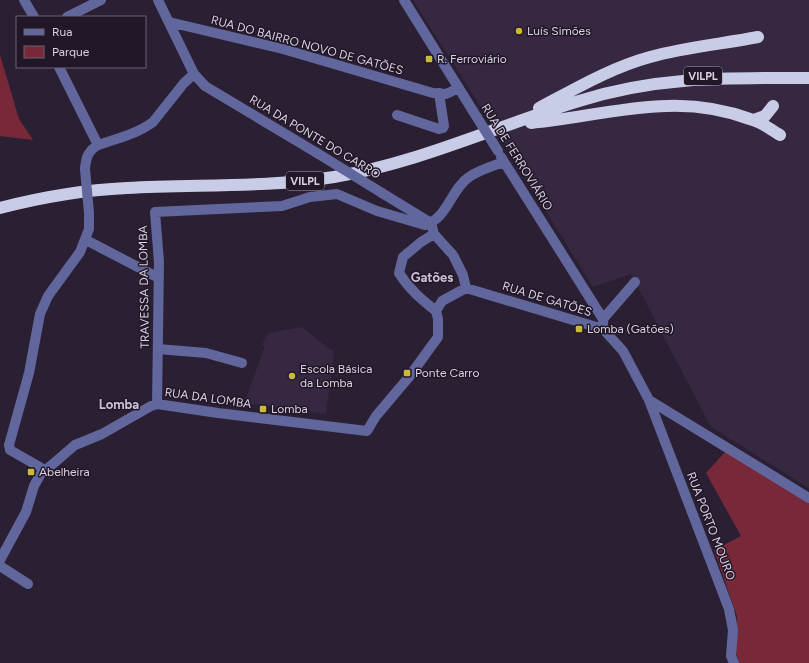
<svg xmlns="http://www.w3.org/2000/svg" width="809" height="663" font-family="Figtree,sans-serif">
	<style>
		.built { fill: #362840 }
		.green { fill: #782939 }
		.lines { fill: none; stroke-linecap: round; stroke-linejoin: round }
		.minor { stroke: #61669c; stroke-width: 10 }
		.highway { stroke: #c9cce7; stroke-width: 12 }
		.minor-bridge { stroke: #61669c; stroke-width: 10 }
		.poi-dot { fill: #c9ba3a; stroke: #211729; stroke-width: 1.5 }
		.labels { text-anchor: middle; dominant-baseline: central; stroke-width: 3; stroke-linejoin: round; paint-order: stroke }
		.shield { fill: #211729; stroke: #a29aa8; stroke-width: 1 }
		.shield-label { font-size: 11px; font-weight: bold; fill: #d9d2de }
		.poi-label { font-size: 12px; fill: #d9d2de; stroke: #211729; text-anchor: start }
		.street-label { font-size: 12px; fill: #d9d2de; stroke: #211729 }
		.neighbourhood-label { font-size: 13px; font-weight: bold; fill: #cbbdd6; stroke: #211729 }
	</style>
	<rect width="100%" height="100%" fill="#2b2033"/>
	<!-- built -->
	<path class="built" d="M 413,0 L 809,0 L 809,488 L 711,427 L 631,274 L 593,287 L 514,159 Z
		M 302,327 L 329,349 L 334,351 L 326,414 L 255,404 L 250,406 L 249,401 L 245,401 L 265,346 L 262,345 L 268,333 Z"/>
	<!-- green -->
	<path class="green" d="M 0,55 L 19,119 L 33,140 L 0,136 Z
		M 726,451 L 809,501 L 809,663 L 739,663 L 736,653 L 737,616 L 714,550 L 741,536 L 706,473 Z"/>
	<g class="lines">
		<!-- minor -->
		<path class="minor" d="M 24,0 L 34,17
			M 158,0 L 194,74 L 205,86 L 317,153
			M 404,0 L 473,111
			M 67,17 L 101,0
			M 169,22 L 283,49 L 433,93 L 446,94 L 459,88
			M 59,67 L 98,145
			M 397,115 L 439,129 L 443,128 L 444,126 L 439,93
			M 501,157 L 603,319 L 603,329
			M 85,169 C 86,157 88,151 98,145 C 116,139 137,134 153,122 L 184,83 L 194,74
			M 382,193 L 431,223 L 434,234 L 453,255 L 463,275 L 466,288
			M 434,234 L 421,242 L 403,257 L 399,273 C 409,289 422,300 436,311
			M 86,240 L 159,278
			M 603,319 L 635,282
			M 158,349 L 206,353 L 242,363
			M 649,400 L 809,498
			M 157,404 L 159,262 L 155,212 L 282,206 L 310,197 L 337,194 L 377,211 L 425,225 C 448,218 451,189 469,177 C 479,170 493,166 504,162
			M 45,470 L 10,450 L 9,445 L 29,373 L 40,314 L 48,296 L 80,252 L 89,229 L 89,213
			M 0,560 L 26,512 L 34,486 L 40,475 L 75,445 L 102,434 L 151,406 L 157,404 L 218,413 L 367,431 L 376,416 L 409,377 L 438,337 L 438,319 L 436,311 L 442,301 L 466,288 L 603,329 L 623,351 L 649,400 L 729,609 L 733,630 L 731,656 L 734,663
			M 0,566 L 28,584"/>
		<!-- highway -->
		<path class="highway" d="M 539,108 C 575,89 610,68 650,57 C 685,47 722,44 758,37
			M 754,120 L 765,116 L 773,106
			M 531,123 C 576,119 621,107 667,106 C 696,105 726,110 753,120 C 763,123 771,130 780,135
			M 0,208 C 42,197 84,190 127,188 C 196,184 265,188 334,177 C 419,163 497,126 579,101 C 657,76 729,78 809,78"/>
		<!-- minor-bridge -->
		<path class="minor-bridge" d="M 473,111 L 498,151
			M 317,153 L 382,193
			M 85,169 L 89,213"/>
	</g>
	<!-- markers -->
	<g class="poi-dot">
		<circle cx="519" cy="31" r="4"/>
		<rect x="425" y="55" width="8" height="8" rx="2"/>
		<rect x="575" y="325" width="8" height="8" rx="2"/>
		<rect x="403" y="369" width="8" height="8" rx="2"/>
		<circle cx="292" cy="376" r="4"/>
		<rect x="259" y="405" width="8" height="8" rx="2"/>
		<rect x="27" y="468" width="8" height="8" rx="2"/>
	</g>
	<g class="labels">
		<!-- shield labels -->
		<g class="shield">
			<rect x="684" y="67" width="38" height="18" rx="3"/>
			<rect x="286" y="172" width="38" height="18" rx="3"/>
		</g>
		<g class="shield-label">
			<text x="703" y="76">VILPL</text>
			<text x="305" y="181">VILPL</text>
		</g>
		<!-- poi labels -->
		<g class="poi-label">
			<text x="527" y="31">Luís Simões</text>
			<text x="437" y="59">R. Ferroviário</text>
			<text x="587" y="329">Lomba (Gatões)</text>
			<text x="300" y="369">Escola Básica<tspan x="300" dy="14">da Lomba</tspan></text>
			<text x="415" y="373">Ponte Carro</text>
			<text x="271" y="409">Lomba</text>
			<text x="39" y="472">Abelheira</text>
		</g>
		<!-- street labels -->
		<g class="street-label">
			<text transform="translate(307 45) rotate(15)">RUA DO BAIRRO NOVO DE GATÕES</text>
			<text transform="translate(315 137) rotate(31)">RUA DA PONTE DO CARRO</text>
			<text transform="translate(517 157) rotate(58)">RUA DE FERROVIÁRIO</text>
			<text transform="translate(144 287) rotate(-91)">TRAVESSA DA LOMBA</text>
			<text transform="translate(547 299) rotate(17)">RUA DE GATÕES</text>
			<text transform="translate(208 398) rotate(8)">RUA DA LOMBA</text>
			<text transform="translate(711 526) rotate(69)">RUA PORTO MOURO</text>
		</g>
		<!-- neighbourhood labels -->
		<g class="neighbourhood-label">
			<text x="432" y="277">Gatões</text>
			<text x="119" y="404">Lomba</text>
		</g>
	</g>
	<!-- legend -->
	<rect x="16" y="16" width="130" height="52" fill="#211729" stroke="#6b6271"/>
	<rect x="24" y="29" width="20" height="6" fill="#61669c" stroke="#6b6271"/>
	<text x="52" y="36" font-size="12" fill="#d9d2de">Rua</text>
	<rect x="24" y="46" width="20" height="12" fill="#782939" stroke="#6b6271"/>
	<text x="52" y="56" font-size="12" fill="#d9d2de">Parque</text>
</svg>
